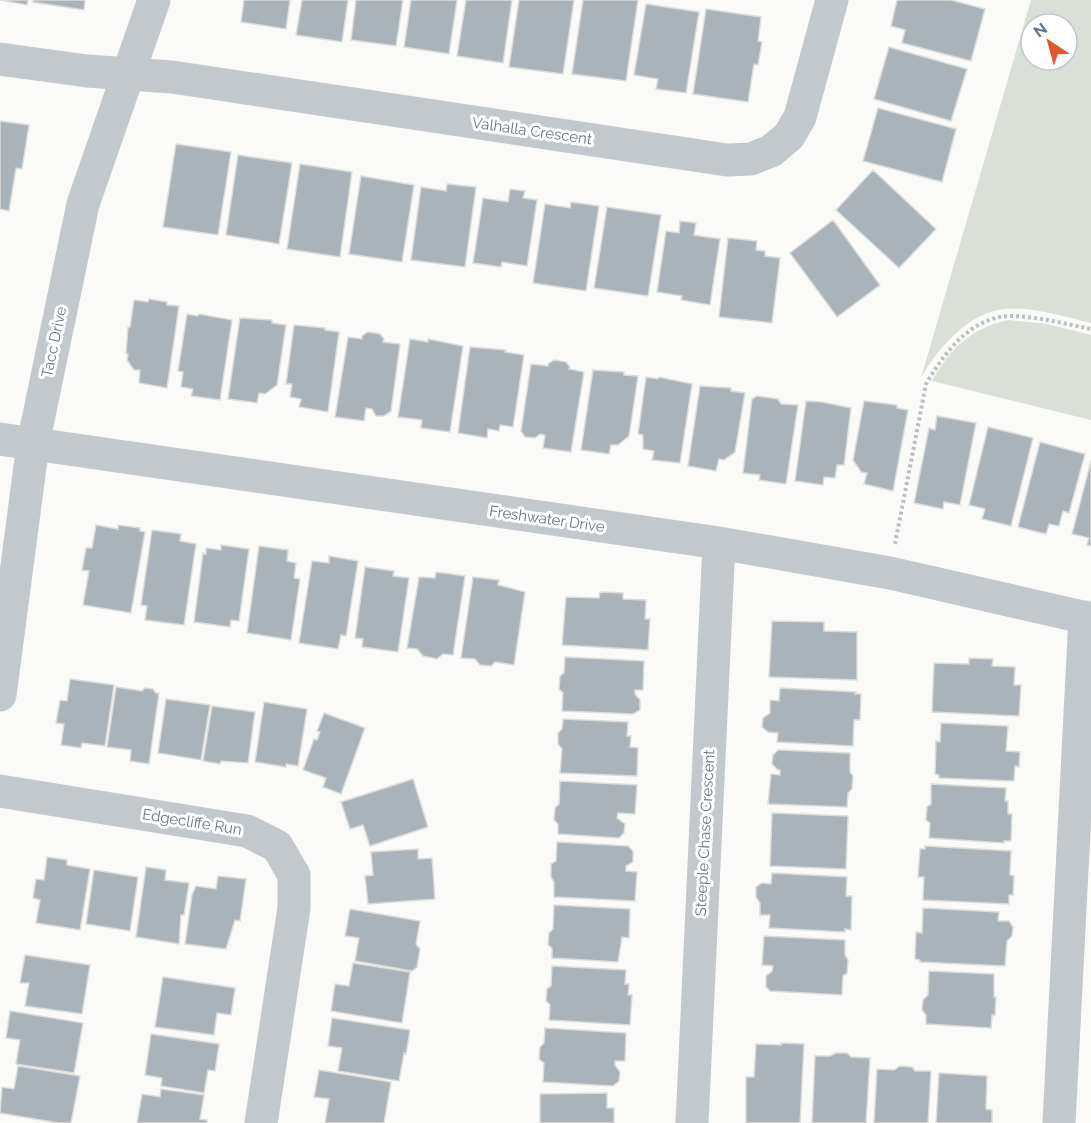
<svg xmlns="http://www.w3.org/2000/svg" width="1091" height="1123" font-family="Raleway,sans-serif">
	<style>
		.green { fill: #dadfd7; fill-rule: evenodd }
		.building { fill: #aab3b9; stroke: #dcdcda; stroke-width: 1.5 }
		.lines { fill: none; stroke-linecap: round; stroke-linejoin: round }
		.path { stroke: #bbbfc2; stroke-width: 4; stroke-dasharray: 3 3; stroke-linecap: butt }
		.minor { stroke: #c3c8cc; stroke-width: 33 }
		.tertiary { stroke: #c3c8cc; stroke-width: 33 }
		.labels { text-anchor: middle; dominant-baseline: central; stroke-width: 6; stroke-linejoin: round; paint-order: stroke }
		.street-label { font-size: 15px; fill: #657683; stroke: #fff }
	</style>
	<rect width="100%" height="100%" fill="#fafaf8"/>
	<!-- green -->
	<path class="green" d="M 1031,0 L 1091,0 L 1091,323 C 1064,317 1033,306 1004,309 C 969,312 937,349 921,378 ZM 1031,24 L 1067,24 L 1067,60 L 1031,60 Z
		M 1008,320 L 1047,324 L 1091,335 L 1091,420 L 932,381 C 950,348 972,328 1008,320 Z"/>
	<!-- building -->
	<path class="building" d="M 0,0 L 28,0 L 27,5 Z
		M 33,0 L 85,0 L 84,10 L 33,2 Z
		M 244,0 L 290,0 L 286,29 L 241,22 Z
		M 302,0 L 348,0 L 342,42 L 296,35 Z
		M 356,0 L 403,0 L 396,46 L 351,40 Z
		M 411,0 L 457,0 L 449,54 L 404,47 Z
		M 466,0 L 512,0 L 503,63 L 457,56 Z
		M 519,0 L 574,0 L 563,74 L 509,67 Z
		M 583,0 L 638,0 L 626,81 L 572,74 Z
		M 897,0 L 951,0 L 985,9 L 971,61 L 902,43 L 905,30 L 891,26 Z
		M 646,4 L 699,12 L 686,93 L 656,89 L 658,79 L 634,75 Z
		M 706,9 L 761,17 L 758,41 L 762,42 L 758,65 L 754,64 L 748,102 L 693,94 Z
		M 889,47 L 967,69 L 951,121 L 874,99 Z
		M 878,108 L 956,129 L 942,182 L 863,161 Z
		M 0,121 L 29,125 L 22,169 L 16,168 L 9,211 L 0,209 Z
		M 176,144 L 231,152 L 218,235 L 163,227 Z
		M 238,155 L 292,163 L 279,244 L 226,235 Z
		M 300,164 L 352,172 L 340,257 L 287,249 Z
		M 873,170 L 936,229 L 899,268 L 836,210 Z
		M 361,176 L 414,185 L 402,262 L 349,254 Z
		M 447,184 L 476,187 L 465,267 L 411,260 L 421,187 L 446,191 Z
		M 510,189 L 525,191 L 523,198 L 537,200 L 527,266 L 502,262 L 501,267 L 473,263 L 483,198 L 508,202 Z
		M 571,202 L 599,206 L 586,291 L 533,283 L 545,204 L 570,208 Z
		M 607,207 L 661,215 L 648,296 L 594,288 Z
		M 833,220 L 880,285 L 837,317 L 790,253 Z
		M 680,221 L 696,223 L 694,235 L 720,239 L 710,305 L 681,300 L 682,296 L 657,292 L 666,231 L 679,233 Z
		M 728,238 L 757,241 L 756,250 L 765,251 L 765,256 L 780,258 L 772,323 L 719,317 Z
		M 149,299 L 167,302 L 167,305 L 179,306 L 167,388 L 139,383 L 140,370 L 134,370 L 127,360 L 128,354 L 126,353 L 128,327 L 130,327 L 134,300 L 148,302 Z
		M 187,314 L 198,316 L 199,314 L 232,320 L 220,400 L 191,396 L 193,389 L 181,387 L 183,372 L 178,371 Z
		M 240,318 L 272,320 L 272,323 L 286,325 L 277,385 L 265,394 L 259,393 L 257,403 L 228,399 Z
		M 294,325 L 325,328 L 325,330 L 339,332 L 328,412 L 299,407 L 301,399 L 290,397 L 292,384 L 286,384 Z
		M 368,332 L 380,334 L 384,339 L 383,342 L 400,344 L 391,411 L 384,416 L 376,416 L 372,409 L 366,408 L 364,421 L 335,417 L 348,337 L 362,339 L 362,336 Z
		M 410,339 L 428,342 L 428,339 L 463,346 L 450,432 L 421,428 L 422,420 L 398,417 Z
		M 470,347 L 506,350 L 505,352 L 524,355 L 513,427 L 500,425 L 499,431 L 488,429 L 487,438 L 458,433 Z
		M 554,360 L 566,362 L 570,367 L 569,369 L 584,372 L 571,452 L 543,448 L 545,435 L 540,434 L 535,438 L 525,437 L 521,431 L 531,364 L 548,366 L 548,364 Z
		M 593,370 L 624,372 L 624,375 L 638,376 L 629,436 L 618,445 L 611,445 L 609,454 L 581,450 Z
		M 646,377 L 658,379 L 659,377 L 692,384 L 680,463 L 652,460 L 654,451 L 643,449 L 643,435 L 638,434 Z
		M 700,386 L 731,388 L 731,391 L 745,393 L 735,452 L 724,460 L 719,459 L 716,471 L 688,466 Z
		M 757,396 L 778,399 L 781,404 L 798,405 L 786,484 L 759,480 L 760,475 L 743,473 L 752,399 Z
		M 806,401 L 822,402 L 851,408 L 844,465 L 837,465 L 835,478 L 824,477 L 823,485 L 795,481 Z
		M 864,401 L 897,405 L 897,408 L 908,410 L 893,491 L 864,484 L 867,473 L 861,472 L 853,460 Z
		M 937,416 L 976,423 L 960,505 L 944,502 L 943,509 L 914,503 L 929,428 L 935,430 Z
		M 988,427 L 1033,438 L 1011,526 L 982,519 L 985,509 L 969,505 Z
		M 1040,442 L 1085,454 L 1069,513 L 1063,511 L 1059,526 L 1049,524 L 1046,534 L 1018,527 Z
		M 1091,461 L 1091,546 L 1087,545 L 1089,538 L 1072,534 Z
		M 96,525 L 118,529 L 118,525 L 140,528 L 140,531 L 145,532 L 131,613 L 83,605 L 89,571 L 82,570 L 86,548 L 92,548 Z
		M 152,530 L 181,534 L 180,541 L 196,544 L 184,625 L 145,620 L 147,606 L 141,605 Z
		M 221,545 L 249,549 L 239,621 L 231,620 L 230,627 L 194,622 L 203,553 L 206,554 L 206,548 L 221,550 Z
		M 259,546 L 288,550 L 287,561 L 296,563 L 294,578 L 300,579 L 291,640 L 247,633 Z
		M 329,556 L 358,561 L 346,636 L 341,635 L 338,649 L 299,643 L 312,561 L 329,563 Z
		M 365,567 L 394,571 L 393,576 L 409,578 L 398,652 L 362,647 L 363,639 L 355,638 Z
		M 436,572 L 465,576 L 453,655 L 443,654 L 437,659 L 423,656 L 417,649 L 407,648 L 419,577 L 435,578 Z
		M 473,577 L 499,580 L 498,585 L 525,592 L 514,665 L 495,662 L 491,666 L 480,665 L 475,659 L 461,658 Z
		M 600,592 L 623,593 L 623,599 L 646,600 L 645,619 L 650,619 L 648,650 L 562,645 L 566,597 L 599,598 Z
		M 772,621 L 824,622 L 824,631 L 857,632 L 857,680 L 769,677 Z
		M 565,657 L 644,661 L 643,690 L 635,690 L 635,694 L 640,700 L 640,710 L 633,714 L 562,711 L 563,693 L 559,689 L 560,676 L 564,673 Z
		M 969,658 L 993,659 L 992,666 L 1015,667 L 1014,685 L 1021,685 L 1019,716 L 932,712 L 934,663 L 969,664 Z
		M 70,679 L 114,685 L 105,746 L 82,743 L 81,748 L 61,745 L 64,724 L 56,723 L 60,700 L 67,701 Z
		M 116,687 L 142,691 L 145,688 L 153,689 L 156,693 L 159,693 L 149,764 L 130,761 L 131,750 L 107,747 Z
		M 780,688 L 856,692 L 855,694 L 861,694 L 860,720 L 854,720 L 853,746 L 777,742 L 778,733 L 768,732 L 762,727 L 763,718 L 770,713 L 770,700 L 779,701 Z
		M 166,699 L 210,705 L 201,760 L 158,753 Z
		M 264,702 L 307,709 L 298,766 L 286,764 L 286,767 L 255,762 Z
		M 212,706 L 255,712 L 248,763 L 221,761 L 220,764 L 203,761 Z
		M 324,713 L 365,728 L 341,794 L 323,787 L 326,778 L 303,770 L 314,739 L 317,740 L 320,732 L 317,731 Z
		M 563,719 L 628,722 L 627,736 L 631,736 L 630,747 L 638,748 L 637,776 L 560,773 L 562,749 L 558,744 L 558,733 L 562,729 Z
		M 941,723 L 1008,726 L 1006,751 L 1020,752 L 1019,767 L 1015,766 L 1014,781 L 939,778 L 939,775 L 935,774 L 936,741 L 940,742 Z
		M 778,750 L 850,753 L 850,772 L 853,776 L 852,789 L 848,793 L 847,807 L 768,804 L 771,774 L 780,775 L 780,770 L 778,770 L 772,764 L 773,755 Z
		M 413,779 L 428,827 L 370,846 L 363,825 L 350,829 L 341,802 Z
		M 560,781 L 637,785 L 635,814 L 618,813 L 617,818 L 625,824 L 624,833 L 619,838 L 558,834 L 558,824 L 554,820 L 555,808 L 559,804 Z
		M 931,784 L 1006,788 L 1005,801 L 1008,801 L 1008,814 L 1012,814 L 1011,841 L 1004,841 L 1004,843 L 929,838 L 930,823 L 926,820 L 927,807 L 931,804 Z
		M 772,813 L 848,816 L 846,869 L 770,866 Z
		M 557,842 L 628,846 L 633,851 L 633,862 L 626,866 L 626,871 L 637,872 L 635,901 L 554,897 L 554,882 L 551,877 L 551,864 L 556,861 Z
		M 925,846 L 1011,851 L 1010,875 L 1014,876 L 1013,895 L 1009,895 L 1009,904 L 923,900 L 924,877 L 918,877 L 920,849 L 925,849 Z
		M 418,849 L 418,859 L 432,858 L 435,899 L 368,904 L 365,876 L 373,875 L 371,852 Z
		M 47,857 L 67,860 L 67,865 L 90,869 L 80,930 L 36,923 L 40,900 L 33,898 L 36,879 L 44,880 Z
		M 146,867 L 166,870 L 165,880 L 189,883 L 184,915 L 181,915 L 179,944 L 136,937 Z
		M 94,870 L 138,877 L 130,931 L 86,924 Z
		M 772,873 L 847,877 L 846,896 L 852,896 L 851,930 L 845,929 L 845,932 L 769,928 L 770,915 L 760,915 L 760,903 L 756,897 L 756,887 L 762,883 L 771,884 Z
		M 218,876 L 246,879 L 240,921 L 235,920 L 226,949 L 185,944 L 192,895 L 196,886 L 216,889 Z
		M 554,905 L 630,909 L 629,938 L 622,937 L 618,962 L 552,958 L 552,948 L 548,945 L 549,933 L 553,929 Z
		M 923,908 L 999,912 L 998,921 L 1009,921 L 1013,927 L 1012,936 L 1007,941 L 1005,966 L 920,962 L 920,960 L 915,959 L 916,932 L 922,933 Z
		M 350,909 L 420,921 L 416,944 L 420,949 L 417,967 L 412,971 L 355,961 L 359,938 L 345,936 Z
		M 764,936 L 845,940 L 845,955 L 848,960 L 847,973 L 843,976 L 842,995 L 770,991 L 766,987 L 766,976 L 772,971 L 773,966 L 762,965 Z
		M 25,955 L 90,965 L 82,1014 L 25,1006 L 29,983 L 20,983 Z
		M 353,963 L 410,972 L 402,1023 L 331,1011 L 335,984 L 349,986 Z
		M 552,966 L 626,970 L 625,984 L 629,984 L 628,995 L 632,995 L 630,1025 L 549,1020 L 550,1005 L 546,1001 L 547,989 L 551,986 Z
		M 929,971 L 994,974 L 994,997 L 996,997 L 995,1015 L 992,1015 L 991,1028 L 926,1024 L 926,1015 L 922,1010 L 923,1000 L 928,995 Z
		M 163,977 L 235,988 L 231,1015 L 217,1013 L 214,1035 L 155,1027 Z
		M 10,1011 L 83,1023 L 74,1073 L 16,1064 L 20,1040 L 6,1038 Z
		M 332,1018 L 410,1030 L 406,1054 L 404,1053 L 399,1081 L 338,1071 L 342,1048 L 328,1046 Z
		M 545,1028 L 626,1033 L 625,1061 L 615,1061 L 615,1065 L 620,1072 L 619,1081 L 613,1086 L 543,1082 L 544,1063 L 539,1059 L 540,1047 L 544,1043 Z
		M 151,1034 L 219,1044 L 215,1071 L 208,1070 L 204,1093 L 161,1086 L 162,1078 L 145,1075 Z
		M 781,1043 L 804,1044 L 800,1123 L 746,1123 L 746,1077 L 754,1077 L 756,1044 L 781,1045 Z
		M 836,1053 L 847,1053 L 851,1057 L 870,1058 L 866,1123 L 812,1123 L 815,1056 L 830,1056 Z
		M 18,1066 L 80,1076 L 71,1123 L 58,1123 L 0,1113 L 2,1087 L 14,1089 Z
		M 900,1066 L 912,1067 L 915,1071 L 931,1071 L 928,1123 L 874,1123 L 877,1069 L 894,1070 Z
		M 319,1070 L 391,1082 L 384,1123 L 325,1123 L 329,1099 L 314,1097 Z
		M 939,1073 L 987,1076 L 986,1109 L 992,1110 L 992,1123 L 936,1123 Z
		M 161,1089 L 204,1095 L 200,1119 L 207,1120 L 207,1123 L 137,1123 L 142,1094 L 160,1097 Z
		M 607,1093 L 607,1108 L 614,1108 L 614,1123 L 540,1123 L 540,1094 Z"/>
	<g class="lines">
		<!-- path -->
		<path class="path" d="M 895,544 L 926,384 C 944,353 972,315 1013,316 C 1039,317 1066,324 1091,329"/>
		<!-- minor -->
		<path class="minor" d="M 0,59 L 87,71 L 172,77 L 727,160 L 751,159 L 771,151 L 789,136 L 800,117 L 832,0
			M 0,439 L 719,543 L 890,573 L 1091,619
			M 0,791 L 247,831 L 277,846 L 294,875 L 294,908 L 261,1123
			M 692,1123 L 719,543
			M 1059,1123 L 1085,617"/>
		<!-- tertiary -->
		<path class="tertiary" d="M 0,695 L 33,444 L 83,204 L 154,0"/>
	</g>
	<g class="labels">
		<!-- street labels -->
		<g class="street-label">
			<text transform="translate(532 131) rotate(8)">Valhalla Crescent</text>
			<text transform="translate(54 342) rotate(-78)">Tacc Drive</text>
			<text transform="translate(547 519) rotate(8)">Freshwater Drive</text>
			<text transform="translate(192 822) rotate(9)">Edgecliffe Run</text>
			<text transform="translate(705 833) rotate(-87)">Steeple Chase Crescent</text>
		</g>
	</g>
	<!-- north arrow -->
	<g transform="translate(1049 42) rotate(324)"><circle r="28" fill="#ffffff" stroke="#c1c8cd" stroke-width="1.5"/>
	<path d="M0-4.5L10 22L0 15L-10 22Z" fill="#e4572e"/>
	<text y="-9" font-size="16" font-weight="bold" text-anchor="middle" fill="#657683">N</text>
	</g>
</svg>
